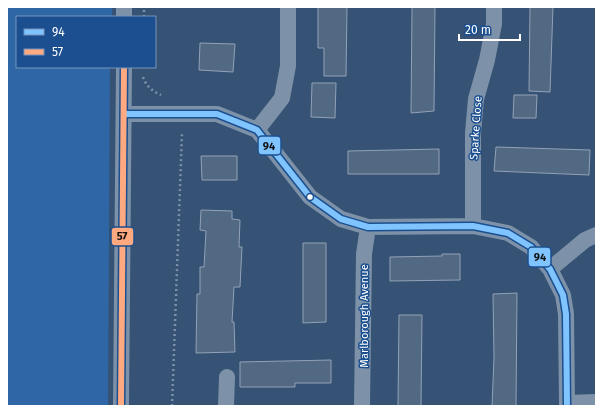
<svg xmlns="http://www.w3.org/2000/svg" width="603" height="413" font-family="'Fira Sans',sans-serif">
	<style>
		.green { fill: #2f66a5 }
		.building { fill: #526984; stroke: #92a2b6 }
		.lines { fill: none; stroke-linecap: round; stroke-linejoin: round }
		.path { stroke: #7d92a8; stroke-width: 2.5; stroke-dasharray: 2 3; stroke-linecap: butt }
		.minor { stroke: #7d92a8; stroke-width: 16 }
		.bus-1-casing { stroke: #1b4f8f; stroke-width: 9 }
		.bus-2-casing { stroke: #1b4f8f; stroke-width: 9 }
		.bus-1 { stroke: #80c4ff; stroke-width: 6 }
		.bus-2 { stroke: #ffa980; stroke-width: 6 }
		.bus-dot { fill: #fff; stroke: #1b4f8f; stroke-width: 1.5 }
		.labels { text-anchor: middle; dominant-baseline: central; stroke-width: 3; stroke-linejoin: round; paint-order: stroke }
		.street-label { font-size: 11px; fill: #fff; stroke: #1b4f8f }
		.line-badge { stroke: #1b4f8f; stroke-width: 1.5 }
		.pale-badge-label { font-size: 11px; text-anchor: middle; font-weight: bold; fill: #111 }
	</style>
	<rect width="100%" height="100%" fill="#365274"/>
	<!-- green -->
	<path class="green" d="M 7,7 L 112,7 L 112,17 L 17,17 L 17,67 L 110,67 L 108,406 L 7,406 Z"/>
	<!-- building -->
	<path class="building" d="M 318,7 L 347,7 L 346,76 L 324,76 L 324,48 L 318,48 Z
		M 412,7 L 435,7 L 434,111 L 411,113 Z
		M 530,7 L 553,7 L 550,92 L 529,91 Z
		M 200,43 L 235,44 L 233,72 L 199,70 Z
		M 312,83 L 336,83 L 335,118 L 311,117 Z
		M 514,95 L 537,95 L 536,118 L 513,118 Z
		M 496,147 L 590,150 L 589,175 L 494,171 Z
		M 439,149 L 439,174 L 348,174 L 348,151 Z
		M 201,156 L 237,156 L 237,180 L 202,180 Z
		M 201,210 L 232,211 L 232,219 L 240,220 L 239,247 L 242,247 L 240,287 L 234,287 L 232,322 L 234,322 L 235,352 L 196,353 L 197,294 L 200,294 L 200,267 L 204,267 L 206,231 L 200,230 Z
		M 303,243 L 326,243 L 326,322 L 303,323 Z
		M 442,254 L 460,254 L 460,280 L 390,281 L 390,257 L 442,256 Z
		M 517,293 L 516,406 L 492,406 L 494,358 L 493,294 Z
		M 399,315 L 422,315 L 421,406 L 398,406 Z
		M 331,360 L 331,383 L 295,383 L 295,387 L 240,387 L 240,362 Z"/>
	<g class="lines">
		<!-- path -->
		<path class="path" d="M 144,17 L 144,7
			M 143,77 C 146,86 152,91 161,95
			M 172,406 L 182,133"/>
		<!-- minor -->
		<path class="minor" d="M 124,7 L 124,17
			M 124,114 L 217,114 L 257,130 L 310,197 L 341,219 L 368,227 L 473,226 L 508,233 L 531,247 L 550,269 L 563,295 L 566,314 L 567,406
			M 257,130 L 282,98 L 288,66 L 288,7
			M 473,226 L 473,133 L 476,99 L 487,60 L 494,24 L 494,7
			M 550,269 L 585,240 L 596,235
			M 567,403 L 596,402
			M 121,406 L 124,67
			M 226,406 L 227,377
			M 362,406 L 364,254 L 368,227"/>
		<!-- bus-1 casing -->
		<g class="bus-1-casing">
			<path id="bus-1" d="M 124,114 L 217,114 L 257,130 L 310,197 L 341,219 L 368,227 L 473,226 L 508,233 L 531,247 L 550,269 L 563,295 L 566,314 L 567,406"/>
		</g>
		<!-- bus-2 casing -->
		<g class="bus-2-casing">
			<path id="bus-2" d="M 121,406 L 124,67"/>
		</g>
		<!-- bus-1 -->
		<use href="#bus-1" class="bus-1"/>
		<!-- bus-2 -->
		<use href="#bus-2" class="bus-2"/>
	</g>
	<!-- markers -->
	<circle class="bus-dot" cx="310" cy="197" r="3.5"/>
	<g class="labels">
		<!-- street labels -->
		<g class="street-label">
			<text transform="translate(476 128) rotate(-86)">Sparke Close</text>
			<text transform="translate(364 316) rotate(-90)">Marlborough Avenue</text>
		</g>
	</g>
	<g class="line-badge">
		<rect x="258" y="136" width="23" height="19" rx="4" fill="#80c4ff"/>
		<rect x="111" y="227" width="23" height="19" rx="4" fill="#ffa980"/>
		<rect x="528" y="247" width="23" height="20" rx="4" fill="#80c4ff"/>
	</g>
	<g class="pale-badge-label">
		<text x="269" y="150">94</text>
		<text x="122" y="240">57</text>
		<text x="540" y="261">94</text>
	</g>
	<!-- border -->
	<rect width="603" height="413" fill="none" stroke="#ffffff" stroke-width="16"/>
	<!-- legend -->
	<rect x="16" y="16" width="140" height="52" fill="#1b4f8f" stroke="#7695bc"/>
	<rect x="24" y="29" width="20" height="6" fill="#80c4ff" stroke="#7695bc"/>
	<text x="52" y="36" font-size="12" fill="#ffffff">94</text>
	<rect x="24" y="49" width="20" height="6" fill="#ffa980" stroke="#7695bc"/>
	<text x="52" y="56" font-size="12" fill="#ffffff">57</text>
	<!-- scale -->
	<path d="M459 34v6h61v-6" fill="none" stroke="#ffffff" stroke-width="2"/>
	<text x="465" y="34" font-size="12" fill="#ffffff" stroke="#1b4f8f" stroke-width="3" paint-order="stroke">20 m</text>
</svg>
